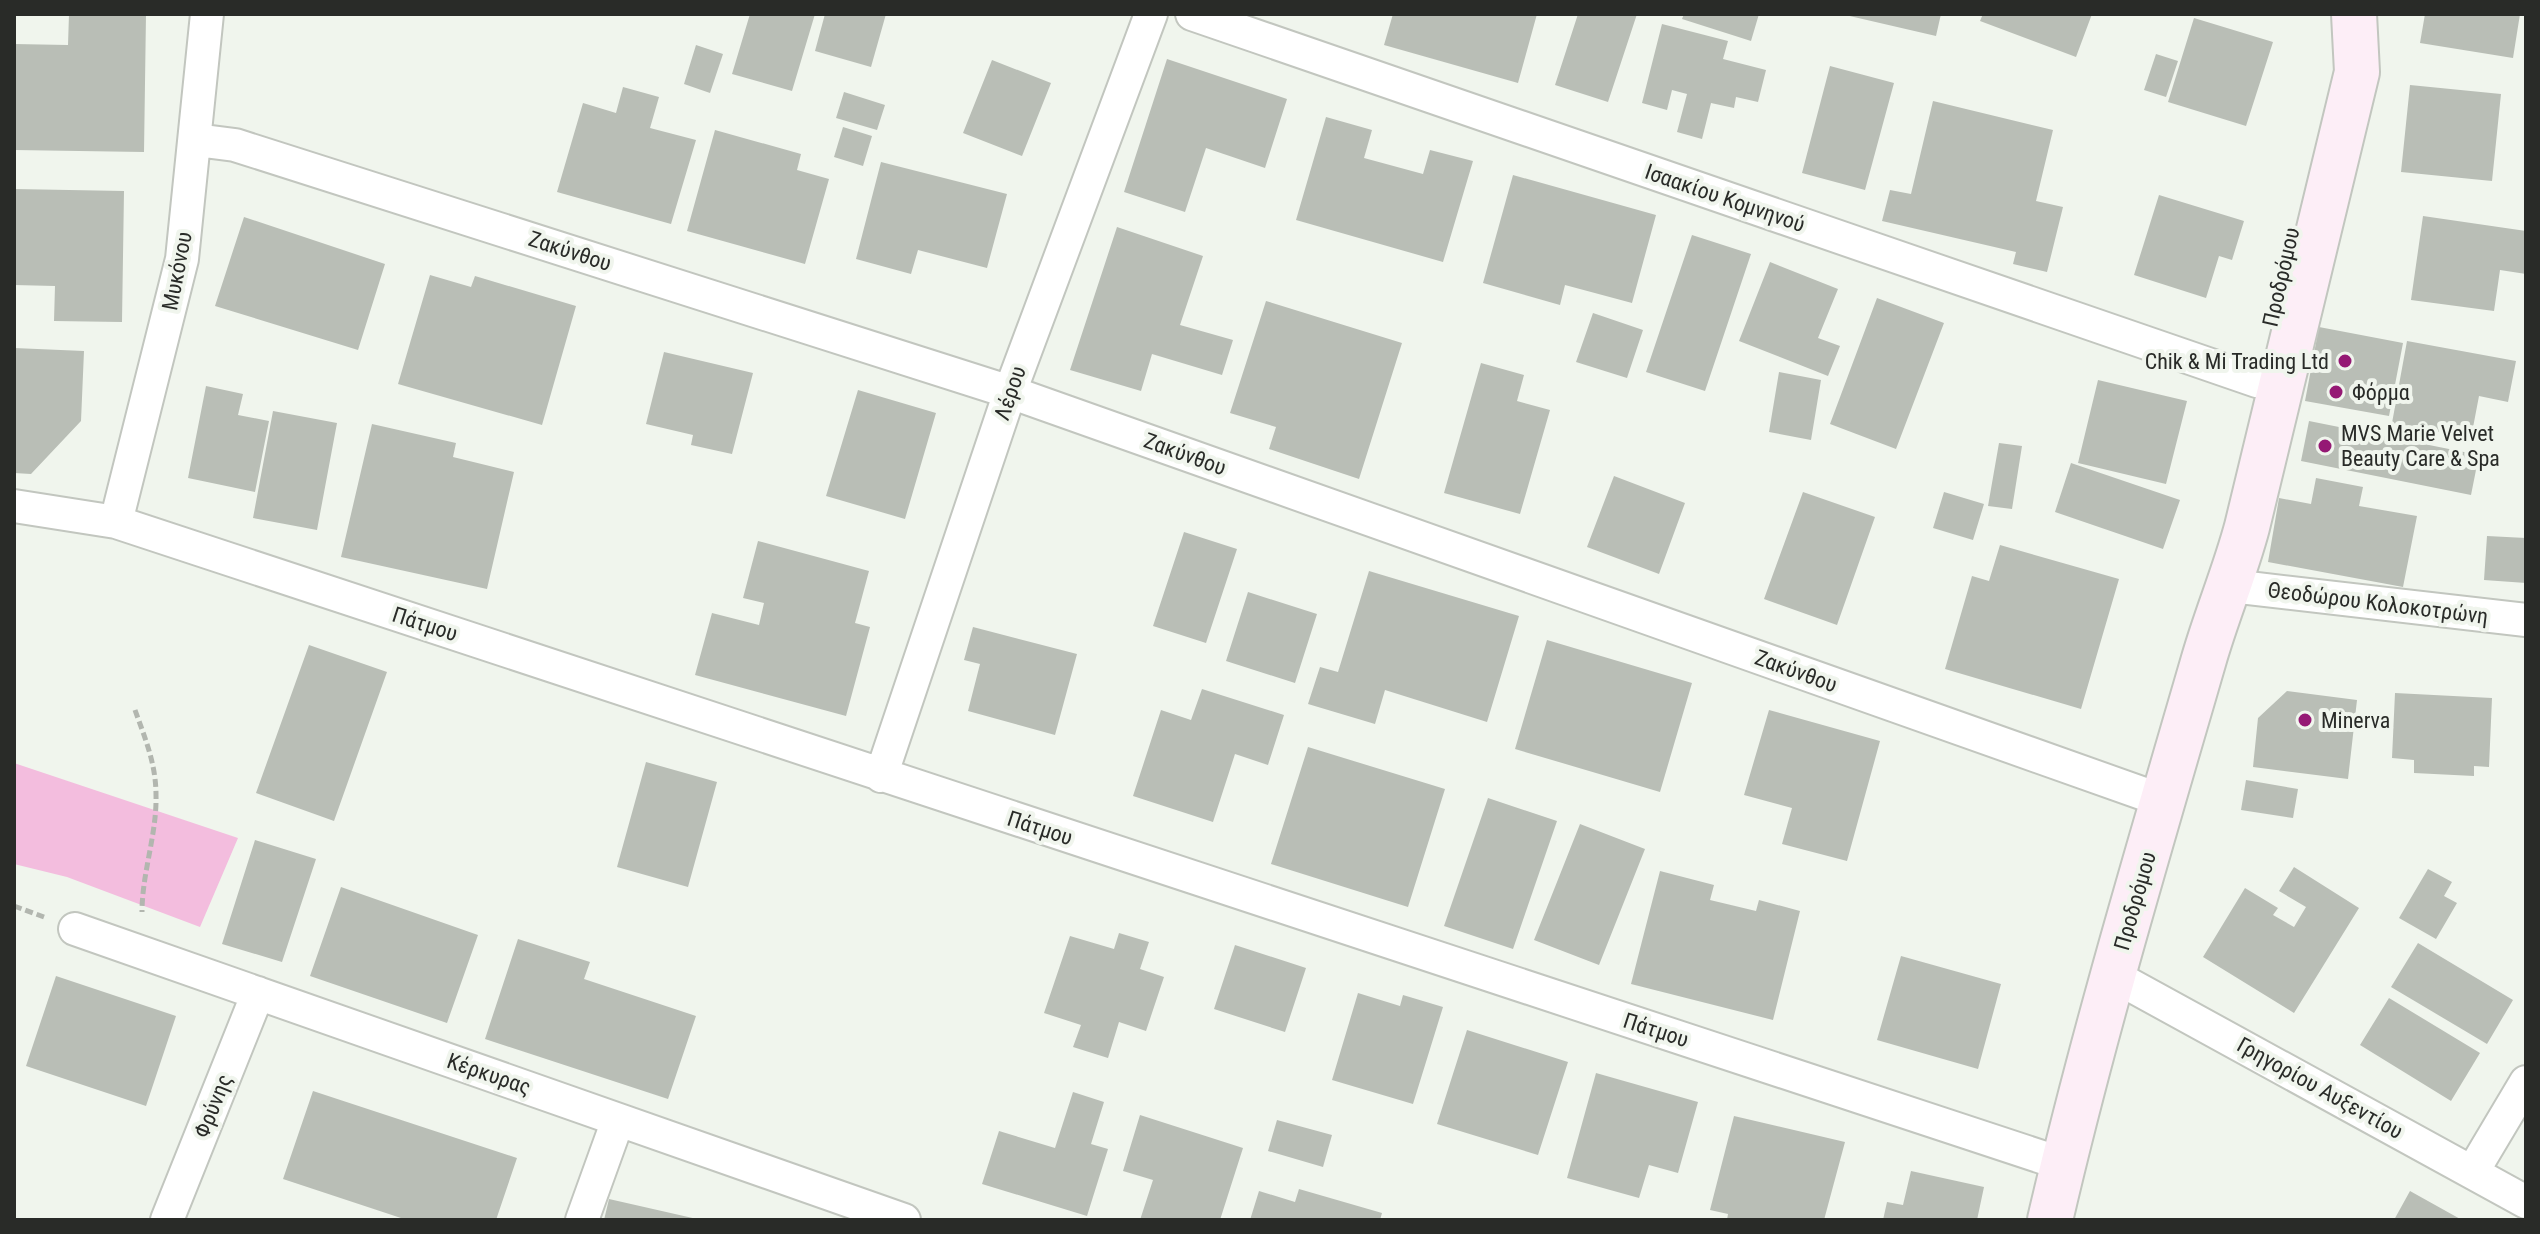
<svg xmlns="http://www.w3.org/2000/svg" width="2540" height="1234" font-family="'Roboto Condensed',sans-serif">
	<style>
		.green { fill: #f3bdde }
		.building { fill: #b9beb6 }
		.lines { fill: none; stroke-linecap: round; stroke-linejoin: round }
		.street-casing { stroke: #c2c6bf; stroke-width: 36 }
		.secondary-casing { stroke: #c2c6bf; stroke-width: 48 }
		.path { stroke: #b2b6af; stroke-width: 5; stroke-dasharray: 8 4; stroke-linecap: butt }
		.street { stroke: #fff; stroke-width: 32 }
		.secondary { stroke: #fdeef7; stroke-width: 44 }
		.poi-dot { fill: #951974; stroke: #f0f5ed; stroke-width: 3 }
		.labels { text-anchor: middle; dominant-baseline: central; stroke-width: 8; stroke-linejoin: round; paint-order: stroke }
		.street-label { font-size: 22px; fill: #292b28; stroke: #f0f5ed }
		.poi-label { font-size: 22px; fill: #292b28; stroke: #f0f5ed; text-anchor: start }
	</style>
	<rect width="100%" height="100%" fill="#f0f5ed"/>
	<!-- green -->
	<path class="green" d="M 14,763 L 238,838 L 200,927 L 67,877 L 14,864 Z"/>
	<!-- building -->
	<path class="building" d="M 69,14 L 146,14 L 144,152 L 14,150 L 14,44 L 68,45 Z
		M 750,14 L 815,14 L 792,91 L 732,74 Z
		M 825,14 L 886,14 L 871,67 L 815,51 Z
		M 1393,14 L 1537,14 L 1518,83 L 1384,45 Z
		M 1578,14 L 1637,14 L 1608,102 L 1555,85 Z
		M 1684,14 L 1759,14 L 1751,41 L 1682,19 Z
		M 1841,14 L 1941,14 L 1936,36 Z
		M 1983,14 L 2092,14 L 2076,57 L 1980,21 Z
		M 2425,14 L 2520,14 L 2513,58 L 2420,43 Z
		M 2194,18 L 2273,42 L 2246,126 L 2168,102 Z
		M 1662,24 L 1728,41 L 1723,59 L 1766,70 L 1758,102 L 1736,97 L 1734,108 L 1711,103 L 1702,139 L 1677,132 L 1687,94 L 1672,90 L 1667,110 L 1642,103 Z
		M 696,45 L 723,54 L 710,93 L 684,84 Z
		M 2156,54 L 2178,61 L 2166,97 L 2144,90 Z
		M 1167,59 L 1287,99 L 1265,168 L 1206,148 L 1185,212 L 1124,192 Z
		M 992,60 L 1051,83 L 1022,156 L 963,133 Z
		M 1830,66 L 1894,83 L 1865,190 L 1802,173 Z
		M 2410,85 L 2501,94 L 2492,181 L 2401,172 Z
		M 623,87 L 659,97 L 650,128 L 696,140 L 671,224 L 557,192 L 583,103 L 616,113 Z
		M 844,92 L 885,105 L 877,130 L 836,118 Z
		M 1933,101 L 2053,130 L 2036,201 L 2063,207 L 2047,272 L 2013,264 L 2016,252 L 1882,221 L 1890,190 L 1911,194 Z
		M 1326,117 L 1372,130 L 1364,158 L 1423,174 L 1430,150 L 1473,161 L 1443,262 L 1296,220 Z
		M 843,127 L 872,136 L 863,166 L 834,157 Z
		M 715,130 L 801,154 L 797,170 L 829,179 L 805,264 L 687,231 Z
		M 881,162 L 1007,194 L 987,268 L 918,250 L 911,274 L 856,259 Z
		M 1513,175 L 1656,215 L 1632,303 L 1565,285 L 1560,305 L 1483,283 Z
		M 14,189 L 124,191 L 122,322 L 54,321 L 55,286 L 14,285 Z
		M 2159,195 L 2244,221 L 2232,260 L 2219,256 L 2206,298 L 2134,275 Z
		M 2423,216 L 2526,231 L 2526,274 L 2500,270 L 2494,311 L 2411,300 Z
		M 244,217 L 385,264 L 358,350 L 215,306 Z
		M 1117,227 L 1203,256 L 1180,325 L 1233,340 L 1222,375 L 1152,354 L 1141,391 L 1070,370 Z
		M 1692,235 L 1751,254 L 1705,391 L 1646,372 Z
		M 1770,262 L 1838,289 L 1818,338 L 1840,346 L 1828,376 L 1739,341 Z
		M 430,275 L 471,287 L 475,276 L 576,306 L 542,425 L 398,384 Z
		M 1877,298 L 1944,323 L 1896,449 L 1830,424 Z
		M 1266,301 L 1402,343 L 1359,479 L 1269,449 L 1276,427 L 1230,413 Z
		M 1593,313 L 1643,330 L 1627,378 L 1576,362 Z
		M 2319,327 L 2403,343 L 2389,416 L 2305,401 Z
		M 2407,341 L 2516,361 L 2508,402 L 2479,396 L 2471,438 L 2392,423 Z
		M 14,348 L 84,351 L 81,421 L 31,474 L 14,473 Z
		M 664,352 L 753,373 L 732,454 L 691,445 L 693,435 L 646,424 Z
		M 1481,363 L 1524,375 L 1517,401 L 1550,410 L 1520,514 L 1444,493 Z
		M 1779,372 L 1821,380 L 1811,440 L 1769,432 Z
		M 2098,380 L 2187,401 L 2166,484 L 2078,463 Z
		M 206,386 L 243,394 L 238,415 L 269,421 L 255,492 L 188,478 Z
		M 858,390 L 936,413 L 905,519 L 826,496 Z
		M 273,411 L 337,423 L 317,530 L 253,518 Z
		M 2309,421 L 2479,455 L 2471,495 L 2301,461 Z
		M 372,424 L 456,443 L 453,457 L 514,472 L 487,589 L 341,557 Z
		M 1999,443 L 2022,446 L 2012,509 L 1988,506 Z
		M 2071,463 L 2180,500 L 2163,549 L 2055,512 Z
		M 1614,476 L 1685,503 L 1659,574 L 1587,547 Z
		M 2316,478 L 2363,487 L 2359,506 L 2417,516 L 2403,587 L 2268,562 L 2279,498 L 2311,504 Z
		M 1803,492 L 1875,517 L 1837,625 L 1764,599 Z
		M 1944,492 L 1984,504 L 1973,540 L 1933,528 Z
		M 1184,532 L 1237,549 L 1206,643 L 1153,626 Z
		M 2487,536 L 2526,538 L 2526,583 L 2484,580 Z
		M 758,541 L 869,571 L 855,623 L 870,627 L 846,716 L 695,675 L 712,613 L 759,625 L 764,603 L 743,598 Z
		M 2000,545 L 2119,579 L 2081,709 L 1945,669 L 1972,576 L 1989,581 Z
		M 1369,571 L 1519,616 L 1487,722 L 1385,690 L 1375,724 L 1308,704 L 1320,667 L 1338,672 Z
		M 1248,592 L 1317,614 L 1295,683 L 1226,661 Z
		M 973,627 L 1077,654 L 1055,735 L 968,711 L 980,664 L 964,660 Z
		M 1547,640 L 1692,683 L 1660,792 L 1515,749 Z
		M 309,645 L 387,672 L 334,821 L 256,793 Z
		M 1202,689 L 1284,715 L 1268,765 L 1235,754 L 1213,822 L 1133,796 L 1161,710 L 1191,720 Z
		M 2287,691 L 2357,700 L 2348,779 L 2253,767 L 2258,718 Z
		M 2395,693 L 2492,698 L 2489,767 L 2474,766 L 2474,776 L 2414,773 L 2414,760 L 2392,758 Z
		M 1769,710 L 1880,741 L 1847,861 L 1782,844 L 1792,808 L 1744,795 Z
		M 1308,747 L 1445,789 L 1408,907 L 1271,864 Z
		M 646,762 L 717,782 L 688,887 L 617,867 Z
		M 2246,780 L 2298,789 L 2293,818 L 2241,810 Z
		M 1488,798 L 1557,821 L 1513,949 L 1444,926 Z
		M 1580,824 L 1645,849 L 1599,965 L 1534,940 Z
		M 255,840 L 316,859 L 282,962 L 222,944 Z
		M 2294,867 L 2359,908 L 2294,1013 L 2203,957 L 2245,888 L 2278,908 L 2273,915 L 2294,927 L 2306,907 L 2279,891 Z
		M 2428,869 L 2452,882 L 2444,896 L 2457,903 L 2436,939 L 2399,918 Z
		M 1660,871 L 1714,885 L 1710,900 L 1756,911 L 1759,900 L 1800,911 L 1773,1020 L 1631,984 Z
		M 341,887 L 478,935 L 447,1023 L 310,976 Z
		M 1119,933 L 1149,942 L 1140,969 L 1164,977 L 1146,1031 L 1119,1022 L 1108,1058 L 1073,1047 L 1081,1025 L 1044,1013 L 1070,936 L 1114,949 Z
		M 518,939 L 590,962 L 584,979 L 696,1016 L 668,1099 L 485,1039 Z
		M 2418,943 L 2513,1000 L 2487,1044 L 2391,987 Z
		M 1235,945 L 1306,968 L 1285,1032 L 1214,1009 Z
		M 1901,956 L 2001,984 L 1978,1069 L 1877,1040 Z
		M 56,976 L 176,1016 L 146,1106 L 26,1066 Z
		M 1358,993 L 1400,1006 L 1403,995 L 1443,1007 L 1413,1104 L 1332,1080 Z
		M 2389,998 L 2480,1053 L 2451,1101 L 2360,1045 Z
		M 1467,1030 L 1568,1062 L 1538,1155 L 1437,1124 Z
		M 1596,1073 L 1698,1102 L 1678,1173 L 1649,1165 L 1639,1198 L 1567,1178 Z
		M 313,1091 L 517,1158 L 496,1220 L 407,1220 L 283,1179 Z
		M 1073,1092 L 1104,1102 L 1091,1144 L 1108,1149 L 1087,1216 L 982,1184 L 999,1131 L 1055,1148 Z
		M 1140,1115 L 1243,1148 L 1220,1220 L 1140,1220 L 1153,1180 L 1123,1171 Z
		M 1734,1116 L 1845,1142 L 1824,1220 L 1727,1220 L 1728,1214 L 1710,1210 Z
		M 1277,1120 L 1332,1135 L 1323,1167 L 1268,1151 Z
		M 1911,1171 L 1984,1187 L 1977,1220 L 1883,1220 L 1887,1202 L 1903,1205 Z
		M 1299,1189 L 1382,1213 L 1380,1220 L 1250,1220 L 1259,1191 L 1295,1202 Z
		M 2410,1191 L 2462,1220 L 2394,1220 Z
		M 609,1199 L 697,1219 L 697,1220 L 604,1220 Z"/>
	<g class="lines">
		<!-- street casing -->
		<g class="street-casing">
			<path id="street" d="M 1192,14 L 2257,381
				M 196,140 L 235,145 L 1010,392 L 2164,801
				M 14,506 L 116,522 L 2063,1164
				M 116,522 L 182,259 L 207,14
				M 2231,586 L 2526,620
				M 881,776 L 1010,392 L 1151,14
				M 75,929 L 904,1220
				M 2114,976 L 2526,1202
				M 2473,1171 L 2526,1082
				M 167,1220 L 258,993
				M 582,1220 L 618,1120"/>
		</g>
		<!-- secondary casing -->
		<g class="secondary-casing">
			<path id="secondary" d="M 2050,1220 C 2094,1031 2150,845 2204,659 C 2217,614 2235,572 2247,527 L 2357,72 L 2354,14"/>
		</g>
		<!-- path -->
		<path class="path" d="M 135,710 C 145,738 156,764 156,795 C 157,834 142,873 142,912
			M 14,906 L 44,917"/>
		<!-- street -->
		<use href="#street" class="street"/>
		<!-- secondary -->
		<use href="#secondary" class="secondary"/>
	</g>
	<!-- markers -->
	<g class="poi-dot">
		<circle cx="2345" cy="361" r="8"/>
		<circle cx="2336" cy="392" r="8"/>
		<circle cx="2325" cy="446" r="8"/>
		<circle cx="2305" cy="720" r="8"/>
	</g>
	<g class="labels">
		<!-- street labels -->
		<g class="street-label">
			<text transform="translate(1725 198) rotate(19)">Ισαακίου Κομνηνού</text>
			<text transform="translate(570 251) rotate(18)">Ζακύνθου</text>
			<text transform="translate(177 271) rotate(-79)">Μυκόνου</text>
			<text transform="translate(2281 277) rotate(-77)">Προδρόμου</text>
			<text transform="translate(1010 393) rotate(-71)">Λέρου</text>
			<text transform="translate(1185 454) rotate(20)">Ζακύνθου</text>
			<text transform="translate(2378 603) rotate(7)">Θεοδώρου Κολοκοτρώνη</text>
			<text transform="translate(425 624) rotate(18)">Πάτμου</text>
			<text transform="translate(1796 671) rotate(20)">Ζακύνθου</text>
			<text transform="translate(1040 828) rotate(18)">Πάτμου</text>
			<text transform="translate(2135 901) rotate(-74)">Προδρόμου</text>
			<text transform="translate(1656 1030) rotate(18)">Πάτμου</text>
			<text transform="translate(489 1074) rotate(19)">Κέρκυρας</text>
			<text transform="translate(2320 1088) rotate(29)">Γρηγορίου Αυξεντίου</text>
			<text transform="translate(213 1106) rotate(-68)">Φρύνης</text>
		</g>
		<!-- poi labels -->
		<g class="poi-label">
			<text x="2329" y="361" text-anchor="end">Chik &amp; Mi Trading Ltd</text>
			<text x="2352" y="392">Φόρμα</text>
			<text x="2341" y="433">MVS Marie Velvet<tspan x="2341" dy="25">Beauty Care &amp; Spa</tspan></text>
			<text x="2321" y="720">Minerva</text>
		</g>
	</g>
	<!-- border -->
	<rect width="2540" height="1234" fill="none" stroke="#292b28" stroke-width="32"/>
</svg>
